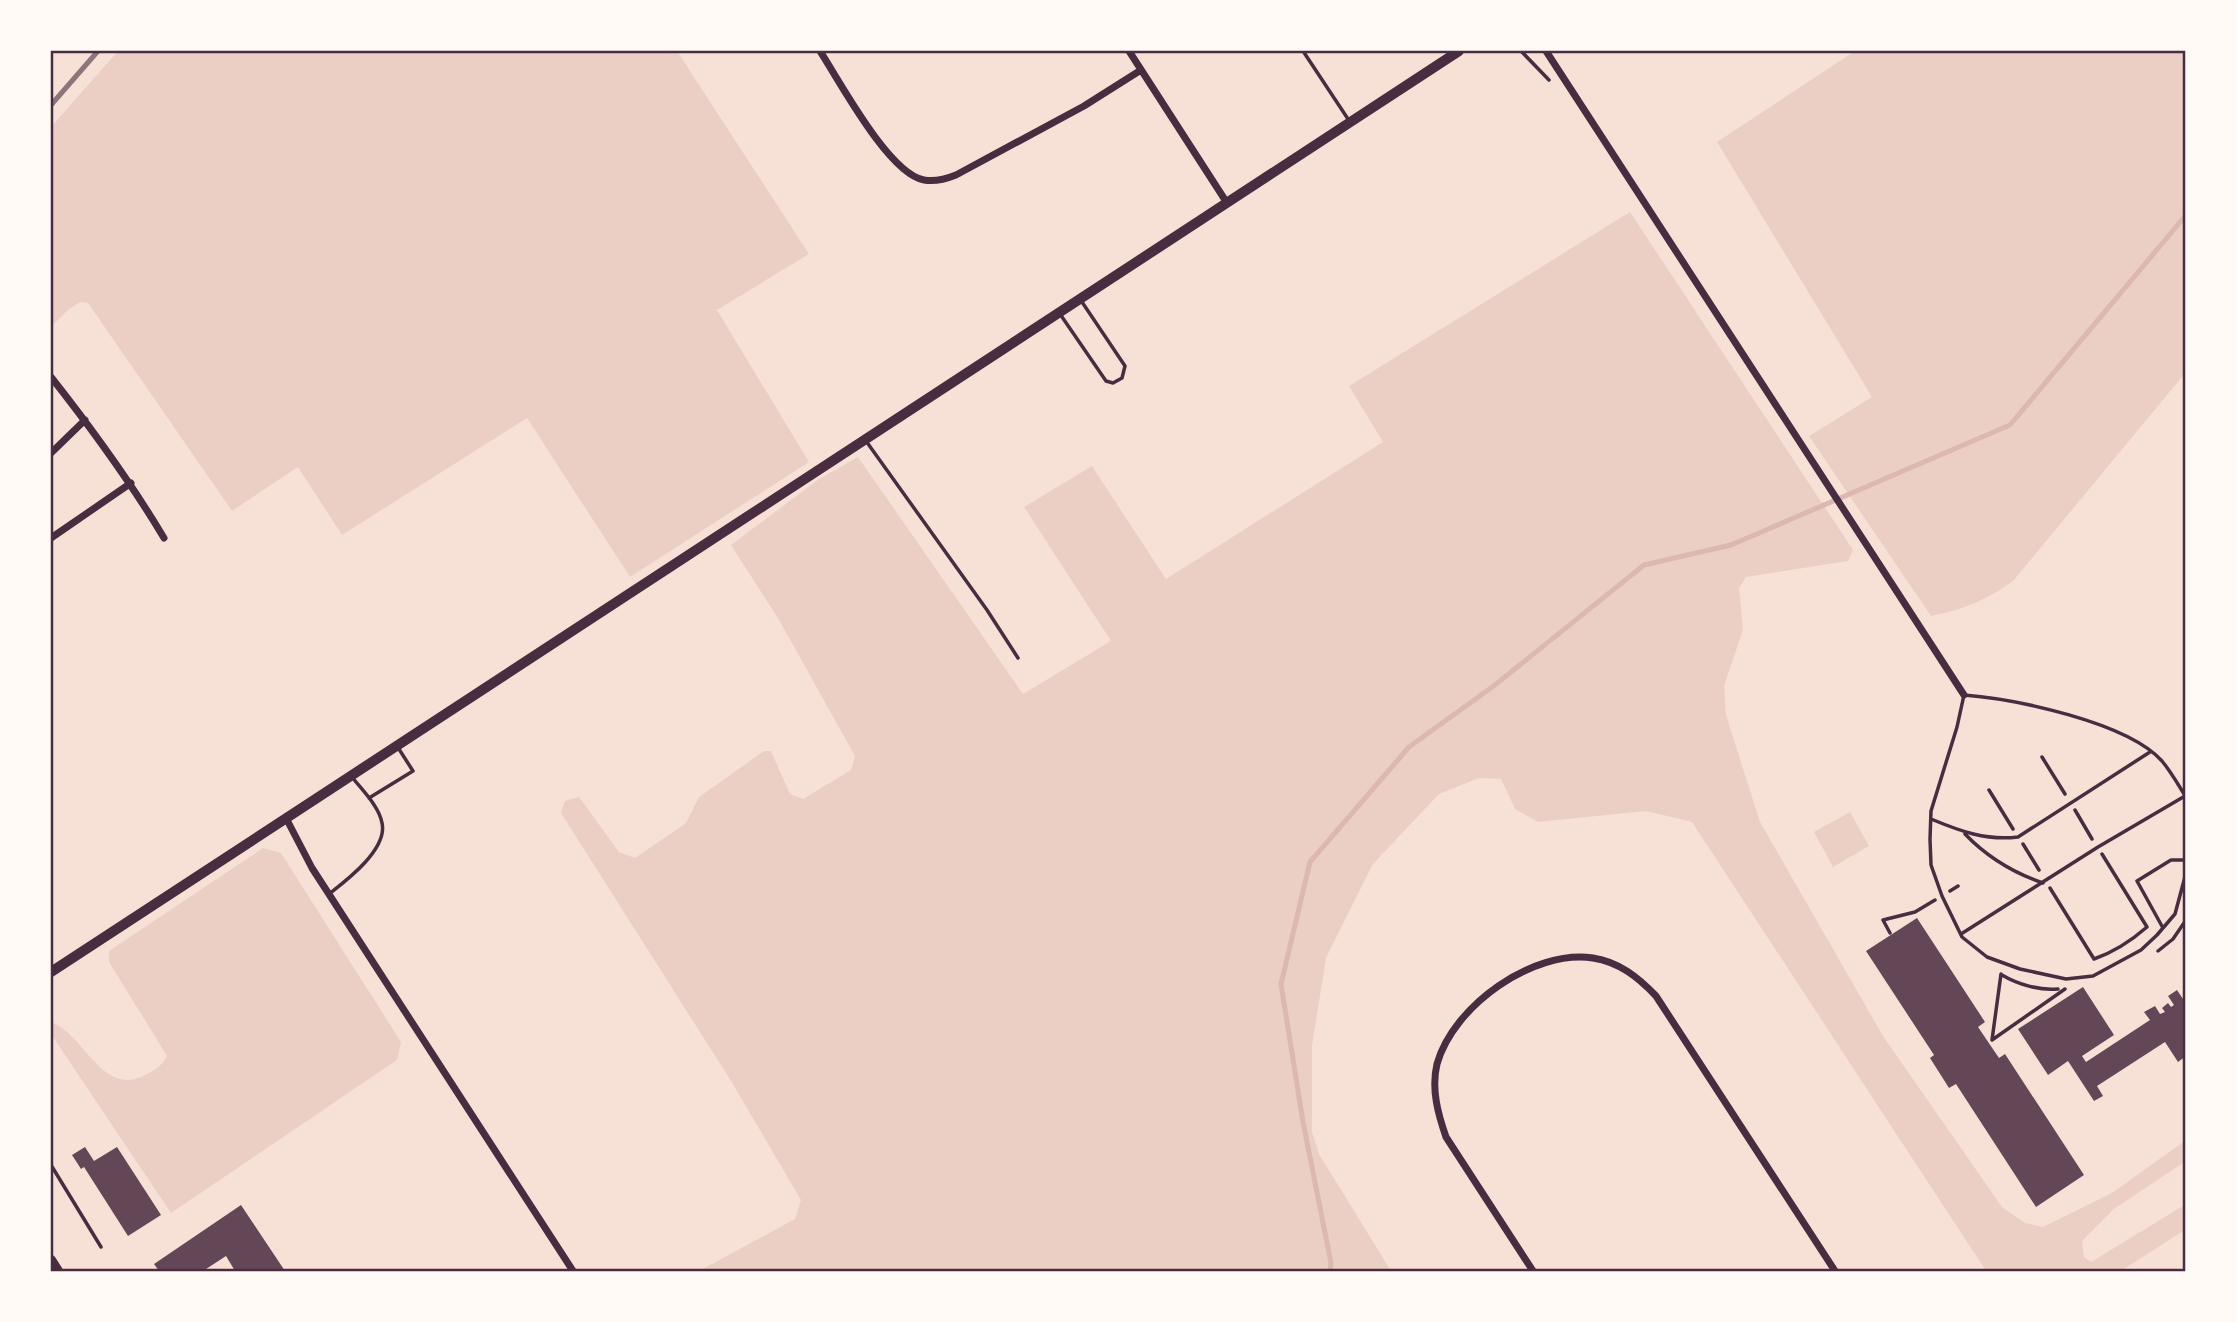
<svg xmlns="http://www.w3.org/2000/svg" width="2237" height="1322" font-family="'Nunito Sans',sans-serif">
	<style>
		.green { fill: #ebcfc5 }
		.lines { fill: none; stroke-linecap: round; stroke-linejoin: round }
		.stream { stroke: #dcb8b0; stroke-width: 5 }
		.building { fill: #644757 }
		.path { stroke: #4a2c40; stroke-width: 3.5 }
		.service { stroke: #4a2c40; stroke-width: 3.5 }
		.minor { stroke: #4a2c40; stroke-width: 7 }
		.secondary { stroke: #4a2c40; stroke-width: 10 }
		.rail { stroke: #8f747c; stroke-width: 5 }
		.neatline { fill: none; stroke: #4a2c40; stroke-width: 2.5 }
	</style>
	<rect width="100%" height="100%" fill="#f7e1d7"/>
	<!-- green -->
	<path class="green" d="M 118,51 L 677,51 L 809,254 L 717,310 L 809,462 L 630,577 L 527,418 L 342,535 L 298,467 L 232,511 L 88,303 L 80,302 L 68,310 L 51,327 L 51,127 Z
		M 1855,51 L 2186,51 L 2186,372 L 2014,580 C 1988,600 1962,610 1931,616 L 1809,436 L 1872,397 L 1717,142 Z
		M 1630,212 L 1853,550 L 1848,561 L 1746,577 L 1739,588 L 1743,630 L 1724,686 L 1726,715 L 1760,822 L 1883,1036 L 2002,1207 L 2025,1223 L 2043,1227 L 2112,1193 L 2186,1140 L 2186,1161 L 2114,1209 L 2082,1241 L 2084,1257 L 2091,1262 L 2186,1204 L 2186,1229 L 2121,1271 L 1986,1271 L 1692,822 L 1646,811 L 1538,822 L 1515,809 L 1501,779 L 1479,778 L 1439,794 L 1373,864 L 1326,958 L 1312,1046 L 1312,1132 L 1319,1154 L 1391,1271 L 699,1271 L 795,1219 L 801,1200 L 731,1081 L 561,813 L 565,801 L 579,797 L 619,852 L 635,858 L 686,823 L 699,797 L 764,751 L 771,751 L 790,794 L 803,799 L 851,770 L 855,756 L 779,620 L 731,545 L 819,479 L 858,457 L 1023,694 L 1111,641 L 1024,507 L 1092,466 L 1166,579 L 1383,442 L 1349,386 Z
		M 1850,812 L 1869,846 L 1833,867 L 1814,832 Z
		M 263,848 L 281,853 L 401,1042 L 397,1060 L 171,1213 L 51,1034 L 51,1022 C 84,1033 101,1096 143,1076 C 155,1070 161,1067 167,1056 L 109,962 L 109,951 Z"/>
	<g class="lines">
		<!-- stream -->
		<path class="stream" d="M 1330,1271 L 1331,1263 L 1303,1122 L 1281,984 L 1310,862 L 1409,747 L 1495,685 L 1644,565 L 1731,545 L 2010,425 L 2186,215"/>
	</g>
	<!-- building -->
	<path class="building" d="M 1917,918 L 1985,1022 L 1978,1027 L 1999,1058 L 2005,1054 L 2084,1175 L 2036,1207 L 1956,1084 L 1949,1088 L 1930,1058 L 1934,1055 L 1866,951 Z
		M 2083,987 L 2114,1035 L 2082,1056 L 2086,1062 L 2150,1020 L 2144,1012 L 2155,1006 L 2160,1014 L 2165,1012 L 2162,1008 L 2168,1003 L 2171,1007 L 2174,1005 L 2168,996 L 2177,990 L 2185,1002 L 2186,1001 L 2186,1056 L 2178,1062 L 2165,1042 L 2097,1086 L 2103,1096 L 2094,1101 L 2068,1061 L 2048,1075 L 2018,1029 Z
		M 85,1147 L 94,1161 L 117,1147 L 161,1215 L 128,1236 L 84,1167 L 81,1169 L 72,1155 Z
		M 241,1205 L 285,1271 L 235,1271 L 226,1256 L 203,1271 L 159,1271 L 154,1264 Z"/>
	<g class="lines">
		<!-- path -->
		<path class="path" d="M 1521,51 L 1549,80
			M 2042,757 L 2065,794
			M 1989,790 L 2013,829
			M 2075,810 L 2092,839
			M 2023,844 L 2039,870
			M 2050,888 L 2094,959 C 2114,952 2131,941 2147,927 L 2102,854
			M 1950,891 L 1958,886
			M 1890,933 L 1883,920 L 1915,912 L 1935,900
			M 2158,951 L 2173,939 L 2186,920
			M 2001,974 L 1992,1040 L 2065,989
			M 2002,975 C 2017,984 2040,991 2058,989"/>
		<!-- service -->
		<path class="service" d="M 1303,51 L 1348,119
			M 1060,314 L 1106,381 L 1113,383 L 1122,378 L 1125,366 L 1082,302
			M 866,441 L 987,610 L 1018,658
			M 2186,797 C 2179,786 2171,772 2162,761 C 2127,722 2015,699 1964,695 L 1957,727 L 1931,811 L 1930,839 L 1931,865 L 1942,896 L 1962,937 L 1987,957 L 2020,969 L 2066,979 L 2093,976 L 2141,950 L 2157,935 L 2175,914 L 2186,873
			M 369,798 L 413,771 L 397,746
			M 1931,819 C 1960,831 1986,841 2018,837 L 2150,752
			M 1965,834 C 1986,856 2014,873 2043,883
			M 329,894 C 347,880 388,849 382,823 C 379,806 362,790 352,777
			M 2163,928 L 2137,881 L 2171,860 L 2186,860
			M 1961,934 L 2098,847 L 2185,796
			M 51,1165 L 101,1247"/>
		<!-- minor -->
		<path class="minor" d="M 820,51 C 840,82 889,174 924,180 C 935,182 946,179 956,175 L 1084,106 L 1141,70
			M 1129,51 L 1227,203
			M 1546,51 L 1964,695
			M 51,377 C 92,429 130,481 164,538
			M 51,453 L 85,420
			M 51,538 L 131,483
			M 286,818 L 312,868 L 573,1271
			M 1533,1271 L 1446,1137 C 1438,1114 1431,1089 1437,1064 C 1453,1006 1533,949 1593,958 C 1619,962 1638,977 1656,996 L 1835,1271"/>
		<!-- secondary -->
		<path class="secondary" d="M 51,972 L 1459,51
			M 51,1260 L 58,1271"/>
		<!-- rail -->
		<path class="rail" d="M 51,105 L 98,51"/>
	</g>
	<!-- border -->
	<rect width="2237" height="1322" fill="none" stroke="#fffaf5" stroke-width="105"/>
	<rect x="52" y="52" width="2132" height="1218" class="neatline"/>
</svg>
